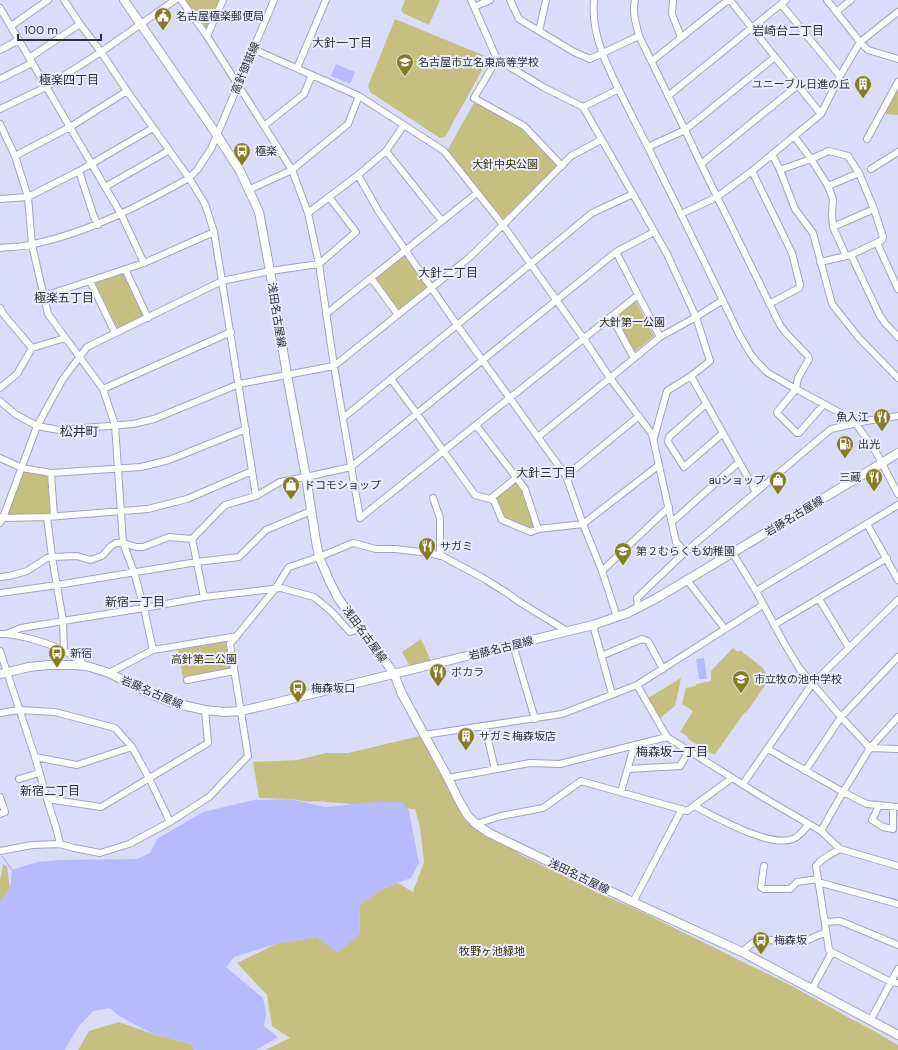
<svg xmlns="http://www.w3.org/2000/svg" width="898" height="1050" font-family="'DM Sans','Noto Sans JP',sans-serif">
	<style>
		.green { fill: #c5c07f }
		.water { fill: #b8baff }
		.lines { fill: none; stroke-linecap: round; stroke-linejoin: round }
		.stream { stroke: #b8baff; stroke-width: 1.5 }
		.minor-casing { stroke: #a2a3c0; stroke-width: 8 }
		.major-casing { stroke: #a2a3c0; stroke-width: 10 }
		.minor { stroke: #fff; stroke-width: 6 }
		.major { stroke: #fff; stroke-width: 8 }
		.labels { text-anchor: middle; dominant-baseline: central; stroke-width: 4; stroke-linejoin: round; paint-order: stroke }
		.poi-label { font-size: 11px; fill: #30303c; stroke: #e9ebfd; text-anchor: start }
		.street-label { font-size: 11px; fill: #30303c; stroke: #e9ebfd }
		.park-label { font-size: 11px; fill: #343005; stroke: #e9ebfd }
		.neighbourhood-label { font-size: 12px; fill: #30303c; stroke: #e9ebfd }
		.quarter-label { font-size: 13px; fill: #30303c; stroke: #e9ebfd }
	</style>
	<rect width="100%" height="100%" fill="#dbdcfa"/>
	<!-- green -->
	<path class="green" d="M 183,0 L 220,0 L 208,27 L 203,28 Z
		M 405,0 L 440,0 L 429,25 L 403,13 L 401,10 Z
		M 395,19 L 485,56 L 486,63 L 445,137 L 440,138 L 370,92 L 368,86 Z
		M 898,87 L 898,115 L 884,114 Z
		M 475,101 L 522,128 L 557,162 L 556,167 L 504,218 L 501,217 L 447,151 Z
		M 405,255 L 429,287 L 398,310 L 374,279 Z
		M 124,273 L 144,314 L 143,316 L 118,329 L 95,283 Z
		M 635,299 L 654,336 L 633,353 L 613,316 Z
		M 23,470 L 51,475 L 54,516 L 5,517 Z
		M 515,482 L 521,490 L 534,527 L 531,529 L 503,518 L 496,497 Z
		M 421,639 L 431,661 L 411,668 L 402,652 Z
		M 226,642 L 230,669 L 183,677 L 178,650 Z
		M 733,648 L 738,652 L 740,650 L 763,668 L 768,677 L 766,684 L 746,713 L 745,712 L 715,754 L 712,754 L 688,739 L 687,736 L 680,732 L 693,711 L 682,704 L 686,688 L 696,686 L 696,684 L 711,681 L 711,671 Z
		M 681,678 L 675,706 L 659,719 L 648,698 Z
		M 424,735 L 476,824 L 521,855 L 601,894 L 642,912 L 749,965 L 792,986 L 844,1015 L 874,1031 L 898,1045 L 898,1050 L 265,1050 L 290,1038 L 272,1026 L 267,995 L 237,963 L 276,944 L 316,937 L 360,934 L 359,906 L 381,889 L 398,883 L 413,892 L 424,862 L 420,827 L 415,809 L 314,801 C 309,803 298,800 292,799 C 281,799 270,798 259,798 L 253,762 L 297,760 L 326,753 L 348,753 Z
		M 3,864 L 7,866 L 10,889 L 0,901 L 0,880 Z
		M 119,1022 L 153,1034 L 191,1044 L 195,1050 L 78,1050 L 89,1031 Z"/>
	<!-- water -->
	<path class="water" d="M 336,64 L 355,72 L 350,84 L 331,76 Z
		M 704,658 L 707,679 L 699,679 L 696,659 Z
		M 291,799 L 325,807 L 373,802 L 402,802 L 409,811 L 419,863 L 411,878 L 381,889 L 359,906 L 360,934 L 338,953 L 316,937 L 276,944 L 234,957 L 226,967 L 263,998 L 266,1013 L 264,1026 L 278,1037 L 256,1050 L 195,1050 L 191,1044 L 153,1034 L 119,1016 L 110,1008 L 93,1011 L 79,1026 L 68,1044 L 65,1050 L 0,1050 L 0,901 L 10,889 L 12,870 L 37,862 L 61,860 L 137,859 L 150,853 L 157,839 L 203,812 L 254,800 Z"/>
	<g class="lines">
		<!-- stream -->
		<path class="stream" d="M 2,856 L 12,870"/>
		<!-- minor casing -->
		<g class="minor-casing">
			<path id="minor" d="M 64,0 L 80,24 L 101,52 L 127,91 L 189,178 L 205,204 L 214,232 L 222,281 L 256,496
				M 181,0 L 207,36 L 292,170 L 308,213 L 319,264 L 334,366 L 360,518 L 638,295
				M 471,0 L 497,59 L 543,87 L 583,107 L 619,89
				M 510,0 L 519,19 L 574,52 L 590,59 L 639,36
				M 594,0 C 590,40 614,79 631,114 C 643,137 655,161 666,184 C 691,234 715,284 739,334 L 750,353 L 756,361 L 768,373 L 796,389 L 846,416 L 856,424 L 876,452 L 898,494
				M 635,0 C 632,12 636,24 639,36 L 685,130 L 701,164 L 780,325 L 786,333 L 808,356 L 809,359 L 798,378 L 796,389 L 777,412 L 778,414 L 797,433 L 799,433 L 824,404
				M 673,0 L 672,14 L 681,37
				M 730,0 L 775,57
				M 827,0 L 860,42 L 868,50 L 898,59
				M 781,4 L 840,76
				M 474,7 L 490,0
				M 0,8 L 121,214 L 144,263
				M 836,12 L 851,0
				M 11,26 L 48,0
				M 539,31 L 546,0
				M 207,36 L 223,0
				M 253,49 L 359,96 L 444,151 L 503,225 L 584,339 L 610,378 L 652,434 L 676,542 L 685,552
				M 0,50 L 19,40
				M 29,58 L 80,24
				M 497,59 L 474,98 L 524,126 L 562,166
				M 652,61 L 728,0
				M 297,68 L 326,0
				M 0,79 L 32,63
				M 668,96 L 786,0
				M 583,107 L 633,194 L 667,254 L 696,317 L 710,361 L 691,376 L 667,391 L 654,438
				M 0,109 L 46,87 L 101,52 L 175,0
				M 0,124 L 15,156 L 28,197 L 32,245 L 48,314 L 103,389 L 115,425 L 118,469 L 123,543 L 134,572 L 144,608 L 153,650
				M 264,126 L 304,94 L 312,75
				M 794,136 L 811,159 L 828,186 L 833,199 L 832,214 L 833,227 L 846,256
				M 867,139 L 898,82
				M 648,147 L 685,130 L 775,57 L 821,114
				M 386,151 L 442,221
				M 772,154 L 780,170 L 795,209 L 813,233 L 832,304 L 859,338 L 898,378
				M 15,156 L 70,127 L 127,91
				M 701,164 L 798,85
				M 871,169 L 898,152
				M 780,170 L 811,159 L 829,151 L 848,156 L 859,173 L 874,209 L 883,237 L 882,240 L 851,255 L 820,262
				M 79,171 L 94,217 L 98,225
				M 752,171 L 792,253 L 800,285 L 799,288 L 769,304
				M 358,175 L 379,212 L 457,325 L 566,476 L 583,524 L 602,571 L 617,617
				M 828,186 L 859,173
				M 105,187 L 168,151
				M 248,190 L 292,170 L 348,124 L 359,96
				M 0,199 L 28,197 L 79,171 L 153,128
				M 308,213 L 358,175 L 386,151 L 404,125
				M 681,214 L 717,197 L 752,171 L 821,114 L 840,76 L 860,42 L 898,12
				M 833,227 L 874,209
				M 877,243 L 898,289
				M 0,248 C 11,247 23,247 34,244 C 90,232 139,206 189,178 L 197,170 L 211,149 L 274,0
				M 616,252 L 660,337
				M 851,255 L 880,316 L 885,323 L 898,337
				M 125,269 L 148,318
				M 371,278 L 398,315
				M 90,281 L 115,333
				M 44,296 L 144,263 L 214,232
				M 0,308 L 4,315 L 32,348
				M 326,314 L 477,193
				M 611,316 L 634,358
				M 691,376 L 756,492
				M 391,379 L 417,414 L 475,495 L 490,499 L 516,478
				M 0,388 L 17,374 L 32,348 L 65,338
				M 103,389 L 231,332
				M 0,401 L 15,414 L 37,426 L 59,430 L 133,424 L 154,419 L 239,384 L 334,366 L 470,257 L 503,225 L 571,156 L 601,140
				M 706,404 L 669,437 L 668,442 L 684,467 L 723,433
				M 343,418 L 457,325 L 592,213 L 633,194
				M 476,425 L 525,489 L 538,529 L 583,524 L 659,465
				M 538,437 L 660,337 L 696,317 L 723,300
				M 0,458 L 22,468 L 51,473 L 141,467 L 169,460 L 246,429
				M 51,473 L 54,516
				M 566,476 L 639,416
				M 433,498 L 440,518 L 440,556
				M 490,499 L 494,501 L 502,520 L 531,532 L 538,529
				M 0,517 L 3,518 L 47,517 L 148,509 L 187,499 L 252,471
				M 47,517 L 52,557 L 63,621 L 64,650
				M 672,522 L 739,462
				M 0,523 L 3,518 L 37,426 L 63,379 L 87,347 L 222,281 L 270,271 L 319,264 L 356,232 L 329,197
				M 867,524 L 898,580
				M 732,552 L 756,591 L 783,641 L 799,668 L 841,717 L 870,748 L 898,749
				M 602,571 L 669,507
				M 0,577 L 9,576 L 27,571 L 47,558 L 52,557 L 77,556 L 90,560 L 102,556 L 111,546 L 116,543 L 123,543 L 136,547 L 143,547 L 169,537 L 192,539
				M 687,580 L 725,629
				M 756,591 L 898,505
				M 0,593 L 57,585 L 197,562 L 239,557 L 266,530 L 311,511
				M 204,597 L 192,539 L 225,505 L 256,496 L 280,482 L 306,477 L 351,467 L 616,252 L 654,232
				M 819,599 L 849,648
				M 638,608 L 637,598 L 685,552 L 831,429 L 866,421 L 898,416
				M 593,625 L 612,694
				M 774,625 L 887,558
				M 0,634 C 17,633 47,643 63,650 C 71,654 79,660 86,666
				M 6,634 L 21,628 L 63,621 L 144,608 L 204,597 L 281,588 L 314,597 L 332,612 L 350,632 L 360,629
				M 513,645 L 535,719
				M 0,651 L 35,757 L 47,799 L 57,831 L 60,844
				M 601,656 L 642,639 L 648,641 L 663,669
				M 109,673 L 153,650 L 237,636
				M 187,680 L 234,671
				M 637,685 L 667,737
				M 0,713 L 19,710 L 55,712 L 115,728 L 132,747 L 149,778 L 170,822
				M 898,717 L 870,748 L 843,792 L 821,831 L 840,849 L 898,866
				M 485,727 L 495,769
				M 424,735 L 562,714 L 637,685 L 763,605
				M 768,749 L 843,792 L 867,804 L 898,807
				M 35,757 L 77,765 L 132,747
				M 628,769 L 680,766 L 689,751
				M 805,771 L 841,717 L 898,657
				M 448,778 L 530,763 L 560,764 L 667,737 L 761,796 L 821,831
				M 19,779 L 39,773
				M 743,784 L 812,684 L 898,600
				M 621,792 L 634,746
				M 0,797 L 5,812 L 0,814
				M 47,799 L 101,807 L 208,743 L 205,710
				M 694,806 C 716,817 769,848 793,839 C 799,837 805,829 809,824
				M 879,806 L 872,820 L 883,827 L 893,829 L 893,807
				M 476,824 L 501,816 L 543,808 L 581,781 L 687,811 L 732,778
				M 0,851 L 32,845 L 60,844 L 74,848 L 100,853 L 129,844 L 170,822 L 209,797 L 248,756 L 230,644 L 275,589 L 289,567 L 319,557 L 353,543 L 376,549 L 395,549 L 429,553 L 442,556 L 483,578 L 507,593 L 521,603 L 567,631
				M 764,866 L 761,887 L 764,889 L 790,889 L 797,882 L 818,879
				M 818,882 L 898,904
				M 633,902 L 682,809
				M 825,922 L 840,921 L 898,945
				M 742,952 L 755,941 L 776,940 L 795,941 L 801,943 L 826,932
				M 832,952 L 891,982 L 898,983
				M 812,989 L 832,952 L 829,950 L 816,866 C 822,858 831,854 840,849
				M 870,1021 L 898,969"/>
		</g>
		<!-- major casing -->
		<g class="major-casing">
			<path id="major" d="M 124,0 L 217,135 L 240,171 L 259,212 L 270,271 L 287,375 L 306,477 L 316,541 L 319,557 L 329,580 L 338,598 L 360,629 L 381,655 L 394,674 L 402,694 L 448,778 L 458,799 L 468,816 L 476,824 L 489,833 L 633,902 L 742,952 L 898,1035
				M 0,674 L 29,667 L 48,665 L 73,665 L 87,666 L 109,673 L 151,694 L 173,703 L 205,710 L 224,712 L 241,711 L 271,704 L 593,625 L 628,613 L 657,598 L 882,463 L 898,453"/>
		</g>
		<!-- minor -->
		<use href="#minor" class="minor"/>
		<!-- major -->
		<use href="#major" class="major"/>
	</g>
	<!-- icons -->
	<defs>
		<g id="civic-pin" transform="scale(0.9)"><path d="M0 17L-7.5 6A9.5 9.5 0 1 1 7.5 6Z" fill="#857d24" stroke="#e9ebfd"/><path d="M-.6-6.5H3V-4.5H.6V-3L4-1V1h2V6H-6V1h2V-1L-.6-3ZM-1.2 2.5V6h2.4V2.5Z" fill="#fff"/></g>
		<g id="school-pin" transform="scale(0.9)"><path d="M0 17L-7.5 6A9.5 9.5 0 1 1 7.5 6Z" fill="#857d24" stroke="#e9ebfd"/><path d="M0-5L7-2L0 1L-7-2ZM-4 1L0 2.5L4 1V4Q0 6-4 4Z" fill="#fff"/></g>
		<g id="building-pin" transform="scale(0.9)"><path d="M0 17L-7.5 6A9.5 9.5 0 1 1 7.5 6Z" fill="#857d24" stroke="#e9ebfd"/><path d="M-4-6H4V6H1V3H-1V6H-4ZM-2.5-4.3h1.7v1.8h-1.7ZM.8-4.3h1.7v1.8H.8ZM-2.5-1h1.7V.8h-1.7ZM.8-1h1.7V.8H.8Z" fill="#fff"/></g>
		<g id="bus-pin" transform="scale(0.9)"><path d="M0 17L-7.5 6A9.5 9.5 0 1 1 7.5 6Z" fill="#857d24" stroke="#e9ebfd"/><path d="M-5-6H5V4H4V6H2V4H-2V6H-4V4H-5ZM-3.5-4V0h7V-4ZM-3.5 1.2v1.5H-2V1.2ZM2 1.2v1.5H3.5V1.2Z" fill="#fff"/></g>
		<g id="restaurant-pin" transform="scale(0.9)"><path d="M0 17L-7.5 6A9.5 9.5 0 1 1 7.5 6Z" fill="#857d24" stroke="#e9ebfd"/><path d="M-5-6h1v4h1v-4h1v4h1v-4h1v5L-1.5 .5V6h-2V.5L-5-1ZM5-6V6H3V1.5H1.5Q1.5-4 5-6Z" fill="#fff"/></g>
		<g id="fuel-pin" transform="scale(0.9)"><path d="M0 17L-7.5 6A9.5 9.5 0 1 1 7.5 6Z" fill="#857d24" stroke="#e9ebfd"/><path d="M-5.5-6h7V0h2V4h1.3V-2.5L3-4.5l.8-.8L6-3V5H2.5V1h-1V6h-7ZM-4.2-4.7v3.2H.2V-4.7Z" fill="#fff"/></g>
		<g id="shop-pin" transform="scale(0.9)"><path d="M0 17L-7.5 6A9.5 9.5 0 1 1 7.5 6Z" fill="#857d24" stroke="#e9ebfd"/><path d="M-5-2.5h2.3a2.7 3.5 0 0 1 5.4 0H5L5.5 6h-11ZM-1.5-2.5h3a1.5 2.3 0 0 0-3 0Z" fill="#fff"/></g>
	</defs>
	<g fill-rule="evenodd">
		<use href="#civic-pin" x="163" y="16"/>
		<use href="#school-pin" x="405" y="62"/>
		<use href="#building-pin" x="863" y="84"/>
		<use href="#bus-pin" x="242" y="151"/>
		<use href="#restaurant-pin" x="882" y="417"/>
		<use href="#fuel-pin" x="845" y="444"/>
		<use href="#restaurant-pin" x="874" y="477"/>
		<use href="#shop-pin" x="778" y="480"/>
		<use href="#shop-pin" x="291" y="485"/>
		<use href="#restaurant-pin" x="427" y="546"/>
		<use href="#school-pin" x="623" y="551"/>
		<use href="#bus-pin" x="57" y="653"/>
		<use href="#restaurant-pin" x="438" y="672"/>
		<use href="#school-pin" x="741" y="679"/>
		<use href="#bus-pin" x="298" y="688"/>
		<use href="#building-pin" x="466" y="736"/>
		<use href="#bus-pin" x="761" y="940"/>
	</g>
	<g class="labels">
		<!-- poi labels -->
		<g class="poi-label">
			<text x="176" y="16">名古屋極楽郵便局</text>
			<text x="418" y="62">名古屋市立名東高等学校</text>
			<text x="850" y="84" text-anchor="end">ユニーブル日進の丘</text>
			<text x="255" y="151">極楽</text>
			<text x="869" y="417" text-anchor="end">魚入江</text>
			<text x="858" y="444">出光</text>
			<text x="861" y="477" text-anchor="end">三蔵</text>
			<text x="765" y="480" text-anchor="end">auショップ</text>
			<text x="304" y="485">ドコモショップ</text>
			<text x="440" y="546">サガミ</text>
			<text x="636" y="551">第２むらくも幼稚園</text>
			<text x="70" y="653">新宿</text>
			<text x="451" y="672">ポカラ</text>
			<text x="754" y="679">市立牧の池中学校</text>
			<text x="311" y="688">梅森坂口</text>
			<text x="479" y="736">サガミ梅森坂店</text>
			<text x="774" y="940">梅森坂</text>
		</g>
		<!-- street labels -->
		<g class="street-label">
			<text transform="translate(245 68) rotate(-67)">高針御嶽線</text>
			<text transform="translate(277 315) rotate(81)">浅田名古屋線</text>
			<text transform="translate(794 516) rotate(-31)">岩藤名古屋線</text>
			<text transform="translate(365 634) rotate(54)">浅田名古屋線</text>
			<text transform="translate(501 648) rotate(-14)">岩藤名古屋線</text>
			<text transform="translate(152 692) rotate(23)">岩藤名古屋線</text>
			<text transform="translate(579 876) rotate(26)">浅田名古屋線</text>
		</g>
		<!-- park labels -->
		<g class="park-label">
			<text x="505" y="164">大針中央公園</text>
			<text x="632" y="322">大針第一公園</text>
			<text x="204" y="659">高針第二公園</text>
			<text x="492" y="951">牧野ヶ池緑地</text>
		</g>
		<!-- neighbourhood labels -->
		<g class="neighbourhood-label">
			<text x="788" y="31">岩崎台二丁目</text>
			<text x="342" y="43">大針一丁目</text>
			<text x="69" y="80">極楽四丁目</text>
			<text x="448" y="273">大針二丁目</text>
			<text x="64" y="298">極楽五丁目</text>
			<text x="546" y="473">大針三丁目</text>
			<text x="135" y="602">新宿一丁目</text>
			<text x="672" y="752">梅森坂一丁目</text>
			<text x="50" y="791">新宿二丁目</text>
		</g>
		<!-- quarter labels -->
		<g class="quarter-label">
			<text x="79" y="431">松井町</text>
		</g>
	</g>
	<!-- scale -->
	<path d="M18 34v6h83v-6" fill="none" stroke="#30303c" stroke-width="2"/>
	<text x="24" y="34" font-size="12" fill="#30303c" stroke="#e9ebfd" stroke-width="3" paint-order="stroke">100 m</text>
</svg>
